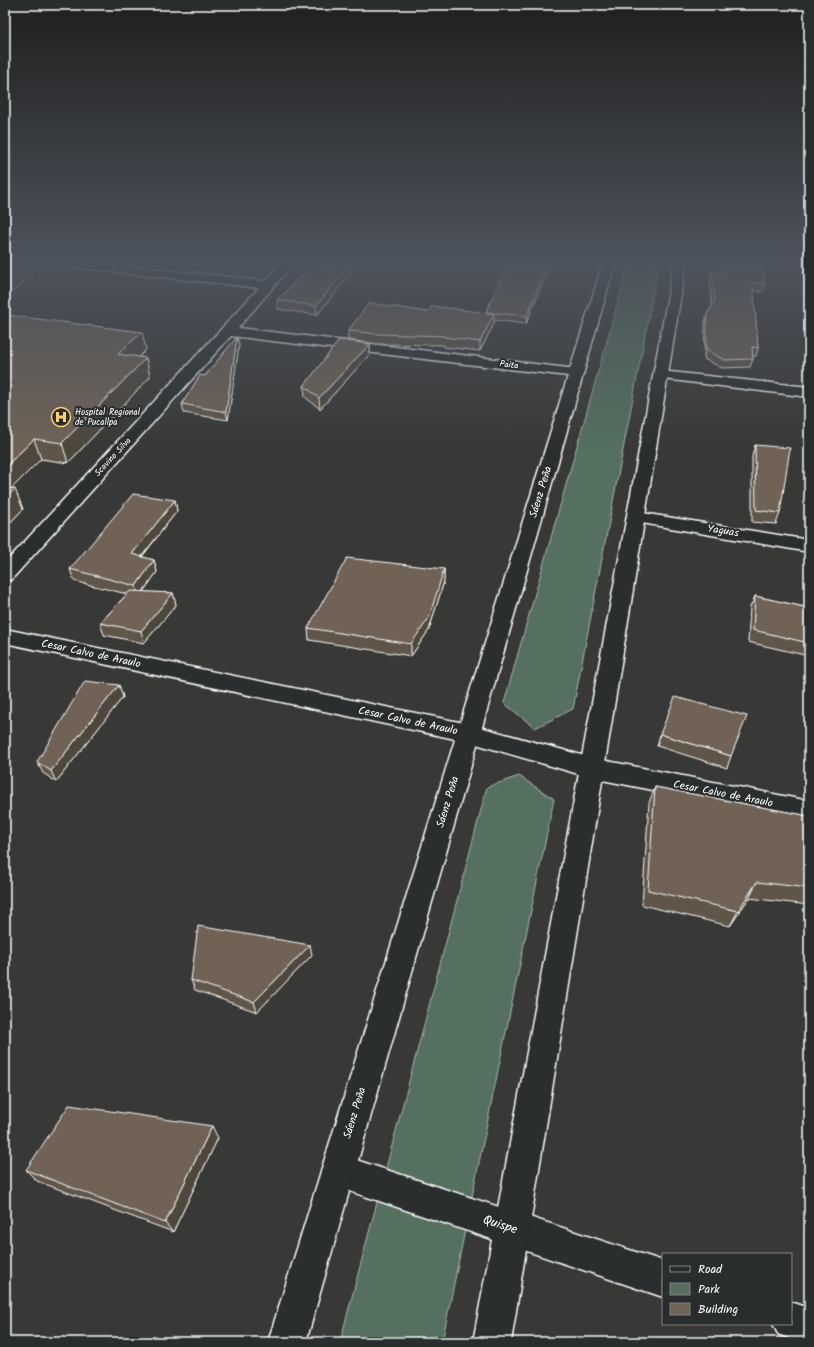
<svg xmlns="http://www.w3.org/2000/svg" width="814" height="1347" font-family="Kalam,sans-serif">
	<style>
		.green { fill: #55705f; stroke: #aab8af }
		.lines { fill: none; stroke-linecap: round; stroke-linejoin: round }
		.minor-casing { stroke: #fff; stroke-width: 3 }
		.secondary-casing { stroke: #fff; stroke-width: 3 }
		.minor { fill: #2a2d2e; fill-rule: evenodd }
		.secondary { fill: #2a2d2e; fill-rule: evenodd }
		.wall { fill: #5f564a; stroke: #fff }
		.shaded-wall { fill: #4e463c; stroke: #fff }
		.building { fill: #6f6456; stroke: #fff }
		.labels { text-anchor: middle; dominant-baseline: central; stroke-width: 4; stroke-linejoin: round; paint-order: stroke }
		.far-street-label { font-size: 9px; fill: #fff; stroke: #2a2d2e }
		.far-poi-label { font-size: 9px; fill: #fff; stroke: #2a2d2e; text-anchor: start }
		.street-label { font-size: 11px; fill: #fff; stroke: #2a2d2e }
		.near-street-label { font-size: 13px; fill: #fff; stroke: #2a2d2e }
	</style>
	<rect width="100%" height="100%" fill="#383836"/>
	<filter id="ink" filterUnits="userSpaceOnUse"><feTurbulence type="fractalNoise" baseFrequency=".025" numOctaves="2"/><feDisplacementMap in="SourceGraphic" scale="8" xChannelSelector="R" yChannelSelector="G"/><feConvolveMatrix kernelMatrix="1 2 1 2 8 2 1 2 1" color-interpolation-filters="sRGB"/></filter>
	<g filter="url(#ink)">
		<!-- green -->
		<path class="green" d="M 629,263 L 659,263 L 573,709 L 535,728 L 504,703 Z
			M 519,776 L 554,799 L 442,1342 L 340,1342 L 487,787 Z"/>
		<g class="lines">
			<!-- minor casing -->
			<g class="minor-casing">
				<path id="minor" d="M 66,263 L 101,263 L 265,281 L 282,263 L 294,263 L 238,328 L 576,369 L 581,370 L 583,373 L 581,376 L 576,377 L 231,336 L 12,579 L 5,581 L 5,563 L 259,288 L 72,267 L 68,266 Z
					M 661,371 L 809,387 L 809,397 L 656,378 L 654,375 L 656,372 Z
					M 636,512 L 809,540 L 809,552 L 630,521 L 627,517 L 630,513 Z
					M 5,629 L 469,724 L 592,758 L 809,801 L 809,821 L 592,778 L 469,742 L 5,643 Z
					M 338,1154 L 663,1261 L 663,1297 L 326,1183 L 321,1171 L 326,1159 Z
					M 791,1302 L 809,1308 L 809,1342 L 798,1342 L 778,1334 L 773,1324 L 791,1324 Z"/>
			</g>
			<!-- secondary casing -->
			<g class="secondary-casing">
				<path id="secondary" d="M 603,263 L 615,263 L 306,1342 L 268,1342 Z
					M 674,263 L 686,263 L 511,1342 L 473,1342 Z"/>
			</g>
			<!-- minor -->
			<use href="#minor" class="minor"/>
			<!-- secondary -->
			<use href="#secondary" class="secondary"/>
		</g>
		<!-- wall -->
		<path class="wall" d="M 315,263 L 359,263 L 317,315 L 278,309 L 277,300 Z
			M 508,263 L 551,263 L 526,324 L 494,320 L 494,323 L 480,351 L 444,347 L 444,345 L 379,344 L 348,340 L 348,331 L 428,312 L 486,313 Z
			M 719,263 L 761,263 L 765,284 L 763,292 L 753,291 L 758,348 L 756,356 L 752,356 L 753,359 L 750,367 L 722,368 L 704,359 L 705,322 L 707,314 L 712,306 L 710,279 L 712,271 L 721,272 Z
			M 5,315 L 146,350 L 139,357 L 146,358 L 150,377 L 68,463 L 41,459 L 11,488 L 23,509 L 5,528 Z
			M 237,337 L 239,345 L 228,420 L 184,413 L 182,404 Z
			M 370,344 L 370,354 L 320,409 L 305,397 L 304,386 Z
			M 755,445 L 780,513 L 776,524 L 752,522 L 752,456 Z
			M 175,500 L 177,511 L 142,557 L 154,560 L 157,572 L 143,592 L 173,593 L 176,605 L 144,643 L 104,635 L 100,623 L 127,594 L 74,581 L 70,569 Z
			M 444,569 L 444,581 L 429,630 L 411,656 L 309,640 L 308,628 Z
			M 755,596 L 809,608 L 809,656 L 748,642 L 750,607 Z
			M 119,685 L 123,697 L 56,782 L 43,773 L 37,762 Z
			M 660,734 L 731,756 L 727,768 L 657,746 Z
			M 655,787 L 809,816 L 809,905 L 749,898 L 730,926 L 642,905 L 649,803 Z
			M 312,955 L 257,1012 L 195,990 L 191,980 Z
			M 218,1138 L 173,1232 L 37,1181 L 26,1170 Z"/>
		<!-- shaded-wall -->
		<path class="shaded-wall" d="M 21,263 L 27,263 L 31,276 L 5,298 L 5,276 Z
			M 351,263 L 359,263 L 317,315 L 316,306 Z
			M 548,263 L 551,263 L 526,324 L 527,316 Z
			M 494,314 L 494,323 L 480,351 L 480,342 Z
			M 142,332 L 146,350 L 122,373 L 118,354 Z
			M 237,337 L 239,345 L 228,420 L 226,412 Z
			M 370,344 L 370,354 L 320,409 L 319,398 Z
			M 146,358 L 150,377 L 68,463 L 62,443 Z
			M 34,439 L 41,459 L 5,495 L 5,467 Z
			M 15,489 L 23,509 L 5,528 L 5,499 Z
			M 175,500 L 177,511 L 135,565 L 132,554 Z
			M 154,560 L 157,572 L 139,597 L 136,586 Z
			M 444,569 L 444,581 L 429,630 L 411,656 L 411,644 Z
			M 173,593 L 176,605 L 144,643 L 141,631 Z
			M 119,685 L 123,697 L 56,782 L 51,771 Z
			M 757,882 L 749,898 L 730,926 L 738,911 Z
			M 310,945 L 312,955 L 257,1012 L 254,1002 Z
			M 212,1126 L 218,1138 L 173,1232 L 165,1223 Z"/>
		<!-- building -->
		<path class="building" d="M 5,263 L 21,263 L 5,276 Z
			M 315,263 L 351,263 L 316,306 L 277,300 Z
			M 508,263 L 548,263 L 527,316 L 486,312 Z
			M 723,263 L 761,263 L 765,284 L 753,283 L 758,348 L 752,347 L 753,359 L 724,360 L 706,350 L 707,314 L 715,302 L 712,271 L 725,272 Z
			M 369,303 L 428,312 L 432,306 L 494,314 L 480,342 L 444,337 L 445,336 L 379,334 L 348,331 Z
			M 5,315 L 6,315 L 142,332 L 118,354 L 146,358 L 62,443 L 34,439 L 5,467 Z
			M 237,337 L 226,412 L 182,404 L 200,375 L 205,376 Z
			M 339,340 L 370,344 L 319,398 L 304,386 Z
			M 755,445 L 790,448 L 780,513 L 756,510 Z
			M 5,487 L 15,489 L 5,499 Z
			M 133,494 L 175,500 L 132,554 L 154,560 L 136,586 L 70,569 Z
			M 347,558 L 444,569 L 429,618 L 411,644 L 308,628 Z
			M 130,591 L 173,593 L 141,631 L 100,623 Z
			M 755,596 L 809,608 L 809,643 L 753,630 Z
			M 85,681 L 119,685 L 51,771 L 37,762 Z
			M 675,697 L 747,716 L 731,756 L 660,734 Z
			M 655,787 L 809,816 L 809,888 L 757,882 L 738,911 L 648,890 Z
			M 198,926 L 310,945 L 254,1002 L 191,980 Z
			M 69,1105 L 212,1126 L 165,1223 L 26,1170 Z"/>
	</g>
	<!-- sky -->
	<linearGradient id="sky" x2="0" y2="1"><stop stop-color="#1f1f1e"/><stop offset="0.58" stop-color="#4d535d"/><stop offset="1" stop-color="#4d535d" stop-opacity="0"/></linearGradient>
	<rect width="814" height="451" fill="url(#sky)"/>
	<!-- icons -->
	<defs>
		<g id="hospital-ring" transform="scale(1)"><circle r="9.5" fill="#2a2d2e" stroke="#ffd166" stroke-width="1.5"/><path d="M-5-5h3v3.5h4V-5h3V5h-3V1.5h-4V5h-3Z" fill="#ffd166"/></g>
	</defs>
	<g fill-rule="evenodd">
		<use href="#hospital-ring" x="61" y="417"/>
	</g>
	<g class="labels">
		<!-- far-street labels -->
		<g class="far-street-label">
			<text transform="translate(509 365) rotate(7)">Paita</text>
			<text transform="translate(113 457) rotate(-47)">Scavino Silva</text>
		</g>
		<!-- far-poi labels -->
		<g class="far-poi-label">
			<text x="75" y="412">Hospital Regional<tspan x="75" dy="10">de Pucallpa</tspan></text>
		</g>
		<!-- street labels -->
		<g class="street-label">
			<text transform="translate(541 492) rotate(-73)">Sáenz Peña</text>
			<text transform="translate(723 531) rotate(9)">Yaguas</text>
			<text transform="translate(91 654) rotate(12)">Cesar Calvo de Araulo</text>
			<text transform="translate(408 721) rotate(12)">Cesar Calvo de Araulo</text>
			<text transform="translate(723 794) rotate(11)">Cesar Calvo de Araulo</text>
			<text transform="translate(448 802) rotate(-73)">Sáenz Peña</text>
			<text transform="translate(355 1113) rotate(-73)">Sáenz Peña</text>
		</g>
		<!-- near-street labels -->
		<g class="near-street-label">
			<text transform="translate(500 1225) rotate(18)">Quispe</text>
		</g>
	</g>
	<!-- margin -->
	<rect width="814" height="1347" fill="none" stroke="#2a2d2e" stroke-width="20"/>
	<rect x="10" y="10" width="794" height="1327" fill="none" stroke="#fff" stroke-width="1.5" filter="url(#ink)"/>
	<!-- legend -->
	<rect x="662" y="1253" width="130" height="72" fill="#2a2d2e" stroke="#7f8182"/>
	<rect x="670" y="1266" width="20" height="6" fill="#2a2d2e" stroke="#7f8182"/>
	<text x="698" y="1273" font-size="12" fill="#ffffff">Road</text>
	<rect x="670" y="1283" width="20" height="12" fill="#55705f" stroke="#7f8182"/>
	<text x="698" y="1293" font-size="12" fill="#ffffff">Park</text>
	<rect x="670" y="1303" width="20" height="12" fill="#6f6456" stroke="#7f8182"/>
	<text x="698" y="1313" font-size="12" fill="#ffffff">Building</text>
</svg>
